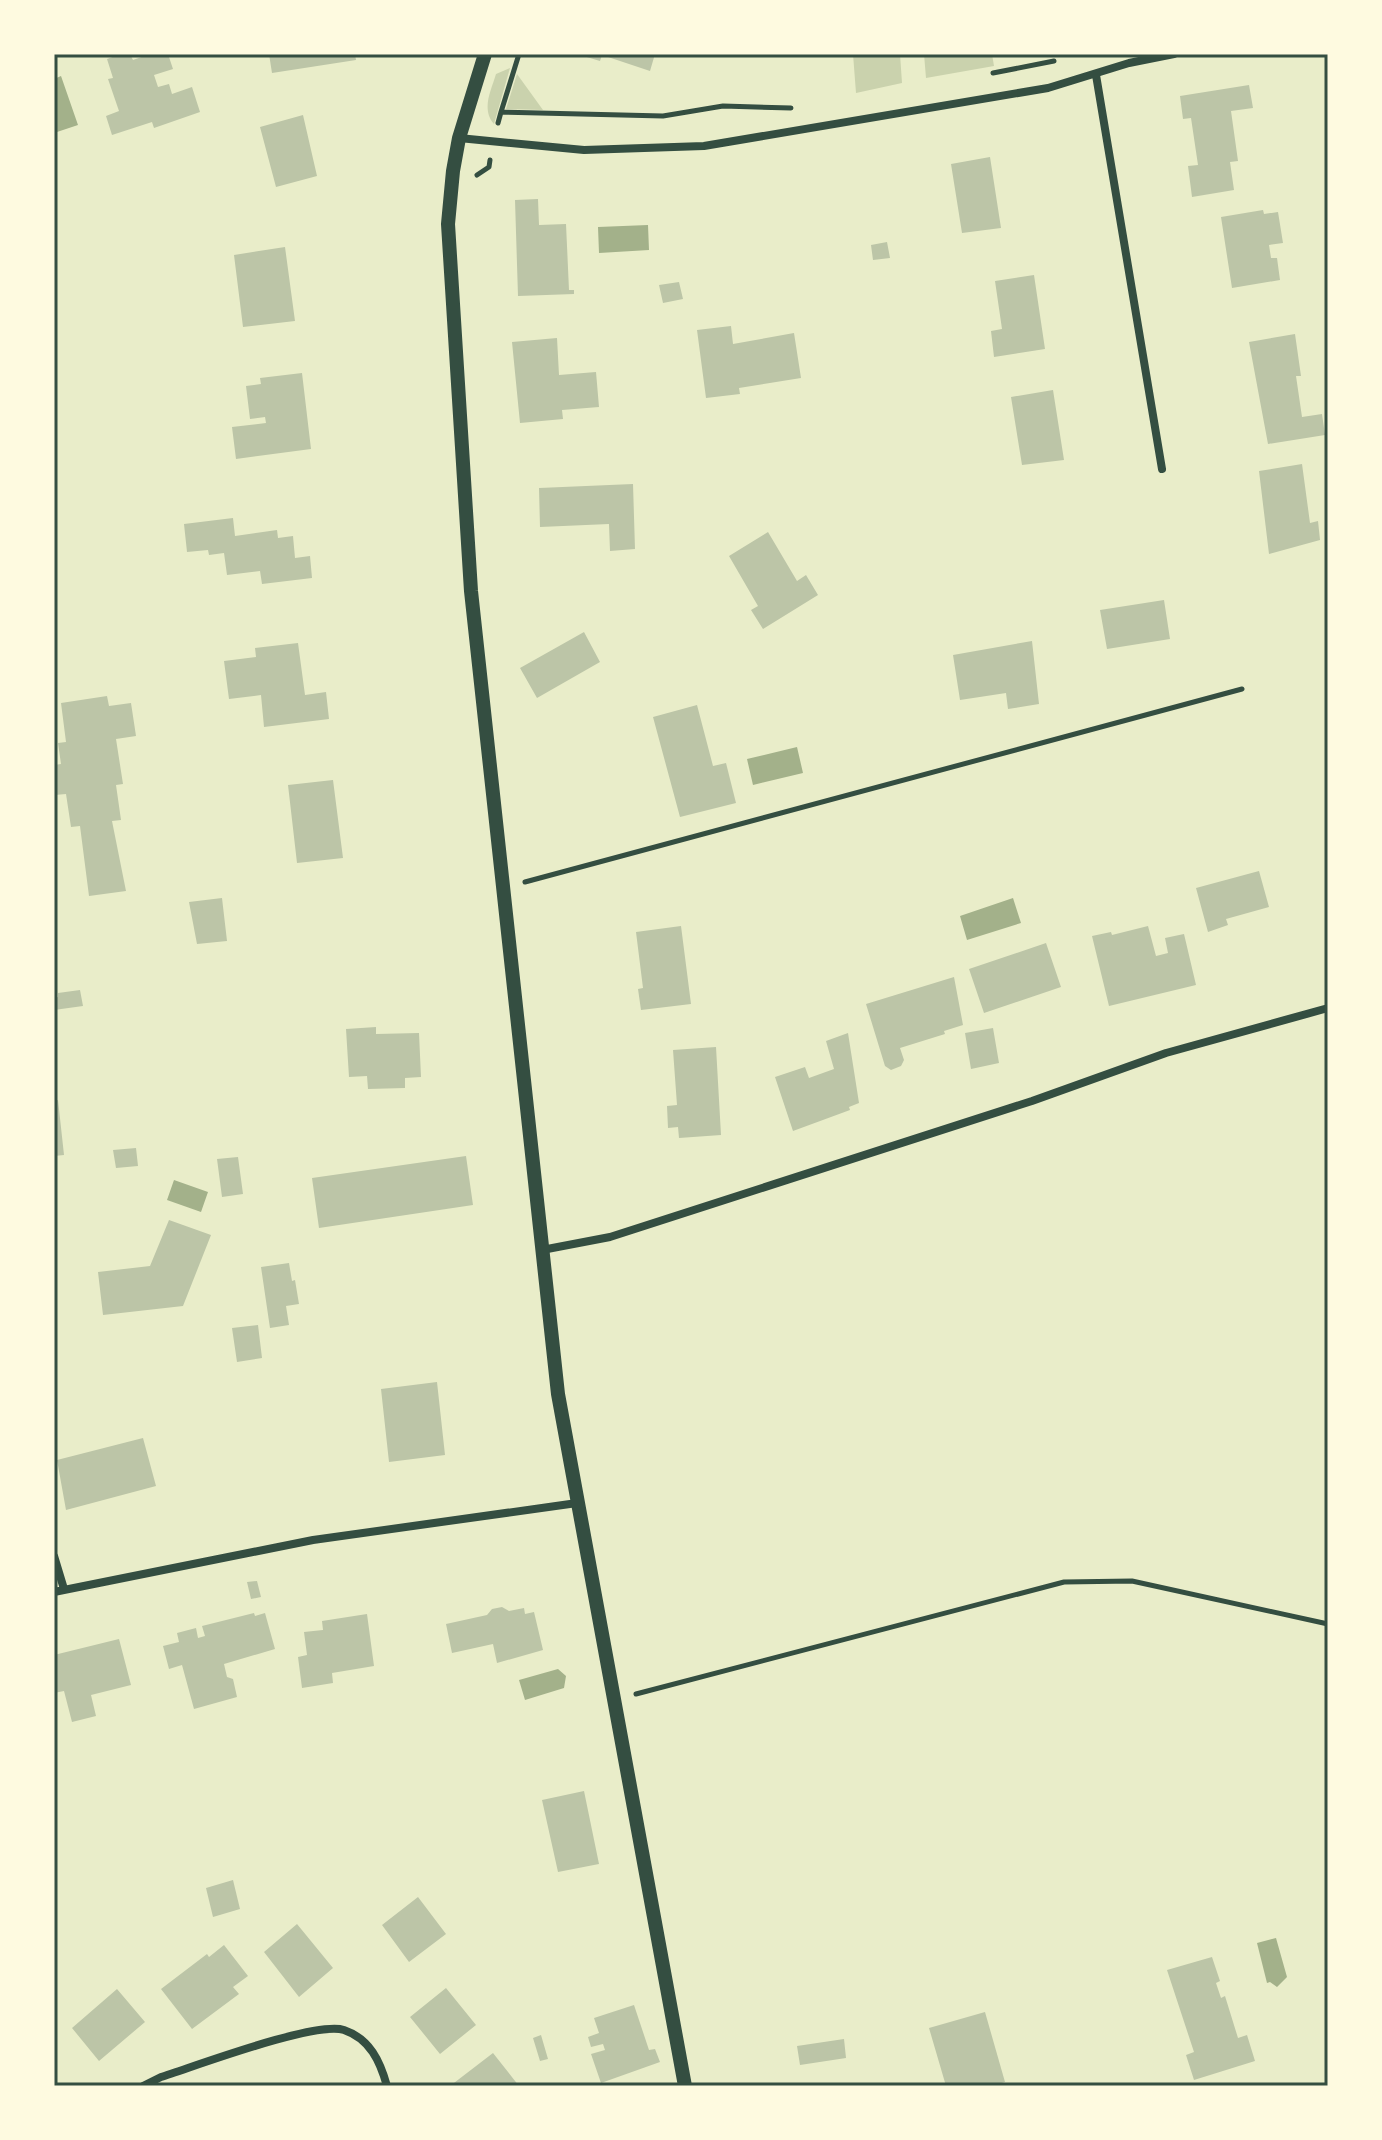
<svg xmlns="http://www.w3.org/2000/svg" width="1382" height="2140" font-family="'Source Sans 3',sans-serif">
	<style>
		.green { fill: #cad2ad }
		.water { fill: #a3b18a }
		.building { fill: #bcc5a7 }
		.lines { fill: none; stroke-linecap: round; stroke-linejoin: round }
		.path { stroke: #344e41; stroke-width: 5 }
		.minor { stroke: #344e41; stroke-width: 8 }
		.tertiary { stroke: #344e41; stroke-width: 14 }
		.neatline { fill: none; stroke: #344e41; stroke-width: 3 }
	</style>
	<rect width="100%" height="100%" fill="#e9edc9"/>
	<!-- green -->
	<path class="green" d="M 853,54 L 900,54 L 902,83 L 856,93 Z
		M 924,54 L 992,54 L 994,66 L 926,78 Z
		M 510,68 L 494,124 C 481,109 491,91 496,74 Z
		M 517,74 L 543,110 L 506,109 Z"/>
	<!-- water -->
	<path class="water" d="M 61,76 L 78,125 L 54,133 L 54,79 Z
		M 648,225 L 649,250 L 599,253 L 598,227 Z
		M 797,747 L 803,773 L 753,785 L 747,759 Z
		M 1013,898 L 1021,923 L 967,940 L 960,916 Z
		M 174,1180 L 208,1192 L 201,1212 L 167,1200 Z
		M 558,1669 L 566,1676 L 564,1688 L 525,1700 L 519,1680 Z
		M 1276,1938 L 1287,1977 L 1277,1987 L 1270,1982 L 1267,1983 L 1257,1943 Z"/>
	<!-- building -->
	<path class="building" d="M 121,54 L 130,54 L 133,60 L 150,54 L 168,54 L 173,69 L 154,75 L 158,87 L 169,84 L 172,94 L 192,87 L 200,112 L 154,128 L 152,122 L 112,135 L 106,116 L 119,111 L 108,79 L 113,78 L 107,59 Z
		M 269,54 L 355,54 L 356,60 L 272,73 Z
		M 600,54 L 655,54 L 650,71 L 602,55 L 600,61 L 580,55 Z
		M 1249,85 L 1253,108 L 1231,111 L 1238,161 L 1230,162 L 1234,190 L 1192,197 L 1188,166 L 1198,165 L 1191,118 L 1183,119 L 1180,96 Z
		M 303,115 L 317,176 L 276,187 L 260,127 Z
		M 990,157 L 1001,228 L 962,233 L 951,164 Z
		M 538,199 L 539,225 L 566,224 L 569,290 L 574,290 L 574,294 L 518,296 L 515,200 Z
		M 1263,210 L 1264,214 L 1278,212 L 1283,243 L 1269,245 L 1271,258 L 1277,258 L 1280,280 L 1232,288 L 1221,217 Z
		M 887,242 L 890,258 L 873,260 L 871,245 Z
		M 285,247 L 295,321 L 243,327 L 234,255 Z
		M 1034,275 L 1045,349 L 994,357 L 991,331 L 1002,329 L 995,281 Z
		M 679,282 L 683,299 L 663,303 L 659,285 Z
		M 731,326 L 733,344 L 794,333 L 801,378 L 739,388 L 740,394 L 706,398 L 697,330 Z
		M 1295,334 L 1301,376 L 1296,376 L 1302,417 L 1322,414 L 1325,435 L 1268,444 L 1249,342 Z
		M 557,338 L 559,375 L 596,372 L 599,407 L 562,410 L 563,419 L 520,423 L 512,342 Z
		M 302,373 L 311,449 L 236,459 L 232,427 L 266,423 L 265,417 L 250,419 L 246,386 L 261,384 L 260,378 Z
		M 1053,390 L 1064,460 L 1022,465 L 1011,397 Z
		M 1302,464 L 1310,523 L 1318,521 L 1320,540 L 1269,554 L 1259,471 Z
		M 633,484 L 635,549 L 610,551 L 609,524 L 540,527 L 539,488 Z
		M 233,518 L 235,536 L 277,530 L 278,538 L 293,536 L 295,558 L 310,556 L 312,578 L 262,584 L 260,571 L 227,575 L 224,553 L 209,555 L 208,550 L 187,552 L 184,524 Z
		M 768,532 L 797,581 L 806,575 L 818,595 L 763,629 L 751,610 L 758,606 L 729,556 Z
		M 1164,600 L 1170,639 L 1107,649 L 1100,610 Z
		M 584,632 L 600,662 L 537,698 L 520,668 Z
		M 1032,641 L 1039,704 L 1008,709 L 1006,693 L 960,700 L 953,655 Z
		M 298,643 L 305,695 L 326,692 L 329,719 L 264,727 L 261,695 L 229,699 L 224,661 L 256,657 L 255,648 Z
		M 107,696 L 109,706 L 131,703 L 136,736 L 116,739 L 123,784 L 116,785 L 121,820 L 112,821 L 126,891 L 89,896 L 80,826 L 71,827 L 66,794 L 55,795 L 54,765 L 61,764 L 58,743 L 66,742 L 61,703 Z
		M 697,705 L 713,766 L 726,763 L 736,803 L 680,817 L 653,717 Z
		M 333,780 L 343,858 L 297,863 L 288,785 Z
		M 1259,871 L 1269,907 L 1226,919 L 1228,925 L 1208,932 L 1196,888 Z
		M 222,898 L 227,941 L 197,944 L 189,902 Z
		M 681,926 L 691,1004 L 641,1010 L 638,989 L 643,988 L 636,932 Z
		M 1148,926 L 1156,956 L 1168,953 L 1165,938 L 1184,934 L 1196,985 L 1109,1006 L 1092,936 L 1111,932 L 1112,935 Z
		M 1046,943 L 1061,987 L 984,1013 L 969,969 Z
		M 954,977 L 963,1025 L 944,1031 L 945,1034 L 900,1048 L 904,1060 L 901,1066 L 891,1070 L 885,1066 L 866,1004 Z
		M 80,990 L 83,1006 L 54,1010 L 54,998 L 58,997 L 58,993 Z
		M 376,1027 L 376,1034 L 419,1033 L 421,1077 L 405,1078 L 405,1088 L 368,1089 L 367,1076 L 349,1077 L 346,1029 Z
		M 993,1028 L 999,1063 L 971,1069 L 965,1033 Z
		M 848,1033 L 859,1103 L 849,1107 L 850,1110 L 793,1131 L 775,1077 L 805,1067 L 809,1078 L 834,1069 L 826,1041 Z
		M 716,1047 L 721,1135 L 679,1138 L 678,1127 L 668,1128 L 667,1106 L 677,1105 L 673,1050 Z
		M 58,1100 L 64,1155 L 54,1156 L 54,1101 Z
		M 136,1148 L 138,1166 L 116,1168 L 113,1150 Z
		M 466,1156 L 473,1205 L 319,1228 L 312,1178 Z
		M 238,1157 L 243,1194 L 222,1197 L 217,1159 Z
		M 169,1220 L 211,1235 L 183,1306 L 103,1315 L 98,1272 L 150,1266 Z
		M 289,1263 L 292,1281 L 295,1280 L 299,1304 L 286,1306 L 289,1325 L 270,1328 L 261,1267 Z
		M 258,1325 L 262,1358 L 237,1362 L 232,1328 Z
		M 437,1382 L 445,1455 L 389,1462 L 381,1389 Z
		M 143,1438 L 156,1486 L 66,1510 L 57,1460 Z
		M 257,1581 L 261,1597 L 251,1599 L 247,1582 Z
		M 502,1607 L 509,1611 L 524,1608 L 525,1614 L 534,1612 L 543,1650 L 497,1663 L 493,1644 L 452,1653 L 446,1624 L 487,1615 L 492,1609 Z
		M 254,1613 L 255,1616 L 265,1613 L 275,1649 L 224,1664 L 227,1677 L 233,1679 L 237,1697 L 194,1709 L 182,1665 L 169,1669 L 163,1646 L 179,1642 L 177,1633 L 196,1628 L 198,1638 L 205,1636 L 202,1626 Z
		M 367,1614 L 374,1666 L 332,1673 L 333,1683 L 302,1688 L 298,1657 L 307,1655 L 304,1632 L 323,1630 L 322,1621 Z
		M 119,1639 L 131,1685 L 91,1695 L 96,1716 L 72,1722 L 64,1691 L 54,1693 L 54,1655 Z
		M 584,1791 L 599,1864 L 558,1872 L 542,1800 Z
		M 233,1880 L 240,1909 L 213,1917 L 206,1888 Z
		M 418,1897 L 446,1934 L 409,1962 L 382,1925 Z
		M 297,1924 L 333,1968 L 299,1997 L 264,1952 Z
		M 224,1945 L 248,1976 L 233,1987 L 239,1994 L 192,2029 L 161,1989 L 207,1954 L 209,1957 Z
		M 1212,1957 L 1220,1981 L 1216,1983 L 1221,1998 L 1225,1996 L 1238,2038 L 1247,2035 L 1255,2061 L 1194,2080 L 1186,2055 L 1194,2052 L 1167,1970 Z
		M 446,1988 L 476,2025 L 440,2054 L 410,2017 Z
		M 117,1989 L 145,2022 L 99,2061 L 72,2028 Z
		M 634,2005 L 649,2050 L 655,2049 L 660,2062 L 601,2083 L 591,2054 L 605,2050 L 603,2044 L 591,2047 L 588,2037 L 599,2033 L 594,2018 Z
		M 985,2012 L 1005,2082 L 991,2086 L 946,2086 L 929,2028 Z
		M 541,2035 L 548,2059 L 540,2061 L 533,2038 Z
		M 844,2039 L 846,2058 L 800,2065 L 797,2046 Z
		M 493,2053 L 519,2086 L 450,2086 Z"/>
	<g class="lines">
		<!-- path -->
		<path class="path" d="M 993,73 L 1054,61
			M 501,112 L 519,54
			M 498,123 L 501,112 L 663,116 L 723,106 L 791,108
			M 477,175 L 489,167 L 490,160
			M 525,882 L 1242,689
			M 636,1694 L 1064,1582 L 1132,1581 L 1328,1624"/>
		<!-- minor -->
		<path class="minor" d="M 1096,75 L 1162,469
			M 459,138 L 584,150 L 704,146 L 1048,88 L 1129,63 L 1174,54
			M 542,1250 L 610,1237 L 1032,1101 L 1166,1053 L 1328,1008
			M 54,1556 L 64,1589
			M 54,1592 L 313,1540 L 577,1503
			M 143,2086 L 161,2077 C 196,2066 315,2021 344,2030 C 370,2039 380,2061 387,2086"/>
		<!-- tertiary -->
		<path class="tertiary" d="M 485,54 L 459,138 L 453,171 L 448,224 L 471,591 L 558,1394 L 685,2086"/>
	</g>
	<!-- border -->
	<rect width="1382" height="2140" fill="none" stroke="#fefae0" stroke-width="112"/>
	<rect x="56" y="56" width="1270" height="2028" class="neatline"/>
</svg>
